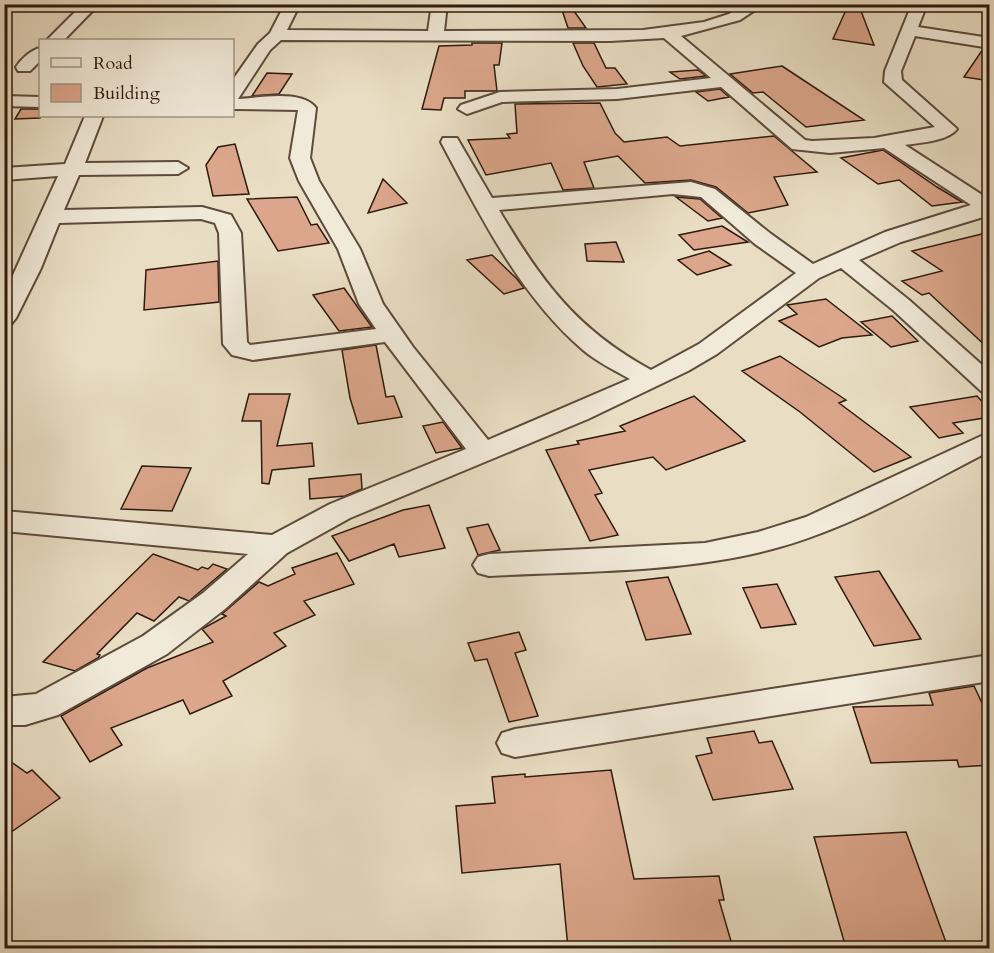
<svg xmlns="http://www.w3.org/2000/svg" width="994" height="953" font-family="Cardo,serif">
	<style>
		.building { fill: #dba68b; stroke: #2e1a0d; stroke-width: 1.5 }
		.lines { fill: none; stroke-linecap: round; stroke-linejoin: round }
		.minor-casing { stroke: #5d4b3b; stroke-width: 4 }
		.minor { fill: #f1ead9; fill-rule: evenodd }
	</style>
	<rect width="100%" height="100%" fill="#e9dec4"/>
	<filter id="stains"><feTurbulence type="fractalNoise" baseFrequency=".00333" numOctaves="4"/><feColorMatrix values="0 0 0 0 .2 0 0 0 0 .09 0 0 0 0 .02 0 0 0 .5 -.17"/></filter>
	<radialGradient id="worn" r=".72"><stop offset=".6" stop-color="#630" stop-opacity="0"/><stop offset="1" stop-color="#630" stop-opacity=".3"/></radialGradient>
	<!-- building -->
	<path class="building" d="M 560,4 L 569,4 L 586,28 L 568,28 Z
		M 846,10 L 861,11 L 874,45 L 833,39 Z
		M 472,43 L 502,43 L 499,65 L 494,65 L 497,91 L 465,91 L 465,98 L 444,98 L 441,110 L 422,109 L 439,46 L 472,45 Z
		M 573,43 L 594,43 L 606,68 L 615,68 L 627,84 L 597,87 L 583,66 Z
		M 983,49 L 990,50 L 990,81 L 964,77 Z
		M 782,66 L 864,120 L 806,127 L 763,92 L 753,93 L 730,74 Z
		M 698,70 L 706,76 L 680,79 L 670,72 Z
		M 267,73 L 292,74 L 279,94 L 252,96 Z
		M 720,89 L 729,97 L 708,101 L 696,92 Z
		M 600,103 L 615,133 L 624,142 L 667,137 L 680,146 L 774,136 L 817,172 L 774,177 L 788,205 L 748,213 L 716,187 L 691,180 L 645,183 L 618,156 L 584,162 L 594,188 L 563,190 L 551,163 L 486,175 L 468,140 L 510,138 L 507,134 L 517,133 L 515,104 Z
		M 21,109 L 40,109 L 40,118 L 15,119 Z
		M 235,144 L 249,194 L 213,196 L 206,165 L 218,147 Z
		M 883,150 L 937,187 L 962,202 L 932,206 L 899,180 L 878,184 L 841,158 Z
		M 383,179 L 407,203 L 368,213 Z
		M 297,197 L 311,225 L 317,224 L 329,243 L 278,251 L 247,199 Z
		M 676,197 L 700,199 L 722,218 L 708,221 Z
		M 722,226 L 748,242 L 694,250 L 679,235 Z
		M 990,232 L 990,350 L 929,293 L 922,295 L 902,281 L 942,271 L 912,251 Z
		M 616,242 L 624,262 L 587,261 L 585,244 Z
		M 709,251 L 731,265 L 697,275 L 678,260 Z
		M 492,255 L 517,279 L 524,288 L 504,294 L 467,260 Z
		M 218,261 L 219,302 L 144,310 L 146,270 Z
		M 344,288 L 359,309 L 372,327 L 339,331 L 313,295 Z
		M 826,299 L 872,335 L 842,338 L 819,347 L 779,321 L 797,314 L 787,305 Z
		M 892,316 L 918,341 L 891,347 L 861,322 Z
		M 376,345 L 386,397 L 394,396 L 402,417 L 358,424 L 350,398 L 342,350 Z
		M 780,356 L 846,400 L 839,403 L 911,457 L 874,472 L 800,412 L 742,371 Z
		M 249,394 L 290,394 L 277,446 L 312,443 L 314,466 L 272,470 L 269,484 L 262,483 L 261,421 L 242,421 Z
		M 694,396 L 745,441 L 666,470 L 653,457 L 589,470 L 602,493 L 595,495 L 618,535 L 590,541 L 546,450 L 579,444 L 577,441 L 625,431 L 620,426 Z
		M 977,396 L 990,410 L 990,417 L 953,423 L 963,433 L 939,438 L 910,407 Z
		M 443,422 L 462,448 L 436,453 L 423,426 Z
		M 142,466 L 191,468 L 172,511 L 121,509 Z
		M 361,474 L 362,489 L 345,496 L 310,499 L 309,479 Z
		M 429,505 L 445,548 L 399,557 L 394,544 L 349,561 L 332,536 L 403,510 Z
		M 488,524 L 500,550 L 478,555 L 467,528 Z
		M 337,553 L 354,584 L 304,601 L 315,615 L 274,633 L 286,646 L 223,681 L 232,696 L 190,714 L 183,700 L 111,728 L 122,745 L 90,762 L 61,716 L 147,668 L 213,642 L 202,629 L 226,616 L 222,614 L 259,582 L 268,586 L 295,574 L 292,568 Z
		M 153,554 L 198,570 L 202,567 L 208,569 L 213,564 L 227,569 L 189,601 L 179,597 L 154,621 L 137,613 L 97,654 L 100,655 L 98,658 L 75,671 L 43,662 Z
		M 879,571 L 921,639 L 874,646 L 835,577 Z
		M 668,577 L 691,634 L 646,640 L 626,582 Z
		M 777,584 L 796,624 L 761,628 L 743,588 Z
		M 519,632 L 526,650 L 515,653 L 538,716 L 509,722 L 487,659 L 475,661 L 468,643 Z
		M 974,686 L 990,720 L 990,765 L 959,767 L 957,760 L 871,763 L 853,707 L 933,705 L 929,693 Z
		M 754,731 L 759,743 L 772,741 L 793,789 L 713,800 L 696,756 L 712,753 L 707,738 Z
		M 4,757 L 27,773 L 32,770 L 60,798 L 4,837 Z
		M 611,770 L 634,879 L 719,876 L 724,900 L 719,900 L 733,948 L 568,948 L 560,864 L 462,873 L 456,806 L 495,803 L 492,777 L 525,774 L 525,777 Z
		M 906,832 L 948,948 L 846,948 L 814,837 Z"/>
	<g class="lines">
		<!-- minor casing -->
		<g class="minor-casing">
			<path id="minor" d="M 83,4 L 99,4 L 64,40 L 47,40 Z
				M 285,4 L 300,4 L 287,30 L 428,31 L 432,4 L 447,4 L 444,31 L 643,30 L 704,22 L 729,14 L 745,4 L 764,4 L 740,20 L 681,36 L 805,140 L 812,141 L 874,138 L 935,127 L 884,82 L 885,71 L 912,4 L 927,4 L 918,27 L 990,38 L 990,48 L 915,36 L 901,71 L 902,80 L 957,129 C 948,141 920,143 905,145 L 990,200 L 990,215 L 901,242 L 859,260 L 909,300 L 990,372 L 990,394 L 981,391 L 893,310 L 841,268 L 819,278 L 717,354 L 688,371 L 588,419 L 350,518 L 287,553 L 225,609 L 167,654 L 58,715 L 25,725 L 4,725 L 4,697 L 36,694 L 143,636 L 203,593 L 248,554 L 4,531 L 4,511 L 272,535 L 330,504 L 466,449 L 385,342 L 253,360 L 232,355 L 223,344 L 219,233 L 215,223 L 201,219 L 59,223 L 41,268 L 16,318 L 12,323 L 4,325 L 4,295 L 58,176 L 4,180 L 4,168 L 65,164 L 85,116 L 103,116 L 85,163 L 178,162 L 188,168 L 178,174 L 79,175 L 64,210 L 202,207 L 231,215 L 241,233 L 247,342 L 250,345 L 376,329 L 359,304 L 338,249 L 299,181 L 290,158 L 298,110 L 232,109 L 232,81 L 258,44 L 270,33 ZM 664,38 L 711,78 L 617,89 L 500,92 L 461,105 L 458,109 L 467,114 L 502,102 L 617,99 L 721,87 L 792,149 L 830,153 L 884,148 L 971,205 L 885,232 L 813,264 L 771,234 L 715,189 L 691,182 L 492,198 L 457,138 L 443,138 L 441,142 C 480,215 519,295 583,350 C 597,362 614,370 630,379 L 488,440 L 413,347 L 383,304 L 360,249 L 319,181 L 310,158 L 316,108 C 302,89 259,98 238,99 L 270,50 L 281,40 L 610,41 ZM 673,194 L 701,197 L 755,244 L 796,273 L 699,344 L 651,370 C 577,330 541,281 499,210 Z
				M 40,48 L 40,61 L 30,71 L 18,71 L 16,67 C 21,59 31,50 40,48 Z
				M 4,96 L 40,97 L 40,107 L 4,106 Z
				M 990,432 L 990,451 C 916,489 842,533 761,552 C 673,573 579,571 489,576 L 478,573 L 473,565 L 478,557 L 489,554 L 705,543 L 758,532 L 806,517 Z
				M 990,655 L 990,681 L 515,757 L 502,753 L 497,743 L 502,733 L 515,729 Z"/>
		</g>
		<!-- minor -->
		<use href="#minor" class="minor"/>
	</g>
	<!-- margin -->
	<rect width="994" height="953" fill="none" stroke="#e9dec4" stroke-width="24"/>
	<rect x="6" y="6" width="982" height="941" fill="none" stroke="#2e1a0d" stroke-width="3"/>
	<rect x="12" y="12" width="970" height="929" fill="none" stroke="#2e1a0d" stroke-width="1.5"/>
	<!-- legend -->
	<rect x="39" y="39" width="195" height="78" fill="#f1ead9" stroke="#a39787" stroke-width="1.5"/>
	<rect x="51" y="58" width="30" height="9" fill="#f1ead9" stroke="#a39787" stroke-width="1.5"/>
	<text x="93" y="69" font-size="18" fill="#2e1a0d">Road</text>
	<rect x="51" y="84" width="30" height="18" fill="#dba68b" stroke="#a39787" stroke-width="1.5"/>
	<text x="93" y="99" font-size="18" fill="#2e1a0d">Building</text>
	<rect width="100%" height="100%" filter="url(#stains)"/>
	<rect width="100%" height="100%" fill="url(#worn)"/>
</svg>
